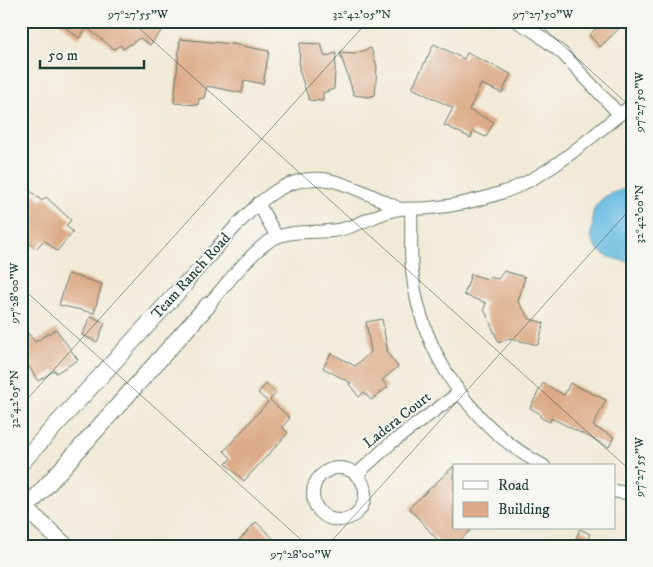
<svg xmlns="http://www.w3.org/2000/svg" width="653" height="567" font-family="'IM FELL DW Pica',serif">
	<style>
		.water { fill: #66bbe2; stroke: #427c8b }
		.building { fill: #dcaa86 }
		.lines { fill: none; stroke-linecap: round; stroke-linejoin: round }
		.minor-casing { stroke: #687a6d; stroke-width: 14 }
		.tertiary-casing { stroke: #687a6d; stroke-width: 18 }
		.minor { stroke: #fff; stroke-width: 12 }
		.tertiary { stroke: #fff; stroke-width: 16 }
		.ticks { fill: none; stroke: #1f3d34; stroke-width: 1; stroke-opacity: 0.45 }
		.labels { text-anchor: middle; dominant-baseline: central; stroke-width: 4; stroke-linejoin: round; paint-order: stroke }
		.street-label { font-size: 15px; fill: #1f3d34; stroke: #f6f6f2 }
		.neatline { fill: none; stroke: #1f3d34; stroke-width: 2 }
		.ticks-label { font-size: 12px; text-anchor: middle; fill: #1f3d34 }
	</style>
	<rect width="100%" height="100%" fill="#f6f6f2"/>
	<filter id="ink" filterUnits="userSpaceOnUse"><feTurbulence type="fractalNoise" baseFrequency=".02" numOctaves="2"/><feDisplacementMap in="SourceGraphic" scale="10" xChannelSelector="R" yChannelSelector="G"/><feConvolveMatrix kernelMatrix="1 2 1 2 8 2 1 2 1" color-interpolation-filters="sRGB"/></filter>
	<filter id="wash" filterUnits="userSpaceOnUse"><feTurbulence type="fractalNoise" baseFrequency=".0096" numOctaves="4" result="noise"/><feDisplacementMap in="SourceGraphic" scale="20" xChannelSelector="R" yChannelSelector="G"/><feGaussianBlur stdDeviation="1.12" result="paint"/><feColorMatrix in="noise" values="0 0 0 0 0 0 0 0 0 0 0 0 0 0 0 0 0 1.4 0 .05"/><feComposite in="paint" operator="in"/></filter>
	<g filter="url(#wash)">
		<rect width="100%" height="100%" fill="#f1ead7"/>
		<!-- water -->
		<path class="water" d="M 632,187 L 632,262 C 615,260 592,255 591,233 C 591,230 593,226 593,222 C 592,213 593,208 600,201 C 607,193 622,190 632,187 Z"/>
		<g id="blocks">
			<!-- building -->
			<path class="building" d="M 57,21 L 153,21 L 163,29 L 150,45 L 140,38 L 123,49 L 121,45 L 114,49 L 87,28 L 79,38 Z
				M 604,21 L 627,21 L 600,47 L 589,35 Z
				M 180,39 L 232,44 L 269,51 L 263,84 L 244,80 L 242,93 L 207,86 L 204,98 L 199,99 L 198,105 L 174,103 Z
				M 300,43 L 321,44 L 325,57 L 336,53 L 334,89 L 323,93 L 323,101 L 309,100 L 299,70 Z
				M 434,44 L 464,59 L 467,53 L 511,74 L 502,93 L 481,84 L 469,110 L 494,122 L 486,137 L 473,131 L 471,138 L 444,125 L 453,108 L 412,88 Z
				M 371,48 L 377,66 L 375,95 L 369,97 L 354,95 L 340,53 L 354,54 Z
				M 21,183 L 42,201 L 46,197 L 71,220 L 66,226 L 73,232 L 57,251 L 44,240 L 36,249 L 21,236 Z
				M 504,271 L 525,277 L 518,302 L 530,319 L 544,323 L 538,345 L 509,338 L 499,343 L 484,309 L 486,303 L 464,295 L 471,274 L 487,279 L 489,277 L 498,279 Z
				M 68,274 L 102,284 L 94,313 L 59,305 Z
				M 91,316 L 105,323 L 97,342 L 82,335 Z
				M 382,319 L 388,354 L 398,367 L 382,380 L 388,387 L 371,400 L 364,392 L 359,397 L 349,384 L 351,383 L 323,368 L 331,353 L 355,366 L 371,352 L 366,322 Z
				M 56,329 L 78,360 L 56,373 L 55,370 L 38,381 L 21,354 L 21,338 L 28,333 L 35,342 Z
				M 543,383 L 564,395 L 570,383 L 606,400 L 593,426 L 614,437 L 609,447 L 551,418 L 550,422 L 541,418 L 539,413 L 530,408 Z
				M 266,384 L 276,393 L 270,400 L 290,418 L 282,427 L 288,433 L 244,481 L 226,464 L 231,458 L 224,451 L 268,402 L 258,393 Z
				M 454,466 L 454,528 L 473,528 L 454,546 L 443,546 L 409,508 Z
				M 256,522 L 281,546 L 234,546 Z
				M 580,529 L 590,534 L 586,546 L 573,546 Z"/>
		</g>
	</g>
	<g filter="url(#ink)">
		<use href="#blocks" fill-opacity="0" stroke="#687a6d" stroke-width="1"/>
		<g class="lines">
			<!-- minor casing -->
			<g class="minor-casing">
				<path id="minor" d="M 516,21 L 535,32 L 563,54 L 619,114
					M 258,203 L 277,237
					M 411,209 C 412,229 410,250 412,270 C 420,351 472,428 544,466
					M 185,284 C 199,268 213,253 226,237 C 253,207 284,172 329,180 C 352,185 379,199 400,209
					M 208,305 C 224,287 252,251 271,240 C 292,228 317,234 338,230 C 360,226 378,212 399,209 C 409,208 420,209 430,208 C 455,206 480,200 504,192 C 554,174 590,136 632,105
					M313 494a26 26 0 1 1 52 0a26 26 0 1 1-52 0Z
					M 356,475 L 391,443 L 460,392
					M 614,491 L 632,494"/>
			</g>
			<!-- tertiary casing -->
			<g class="tertiary-casing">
				<path id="tertiary" d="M 21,463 L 185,284
					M 21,504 L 66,546
					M 21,514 L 208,305"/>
			</g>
			<!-- minor -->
			<use href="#minor" class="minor"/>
			<!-- tertiary -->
			<use href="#tertiary" class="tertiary"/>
		</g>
	</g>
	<!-- ticks -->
	<path class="ticks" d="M 131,21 L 632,472M 536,21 L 632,108M 21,287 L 308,546M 21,406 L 368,21M 327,546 L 632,207"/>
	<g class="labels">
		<!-- street labels -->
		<g class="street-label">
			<text transform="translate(191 276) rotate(-48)">Team Ranch Road</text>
			<text transform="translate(397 420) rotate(-38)">Ladera Court</text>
		</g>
	</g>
	<!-- margin -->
	<rect width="653" height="567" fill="none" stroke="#f6f6f2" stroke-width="55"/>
	<!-- legend -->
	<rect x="453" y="464" width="162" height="65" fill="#f6f6f2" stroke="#a0aca6"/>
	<rect x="463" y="481" width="25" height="8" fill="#ffffff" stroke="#a0aca6"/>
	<text x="498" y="490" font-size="15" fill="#1f3d34">Road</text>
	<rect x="463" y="502" width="25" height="15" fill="#dcaa86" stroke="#a0aca6"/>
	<text x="498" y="514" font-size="15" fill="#1f3d34">Building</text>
	<!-- scale -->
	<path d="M40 60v8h104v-8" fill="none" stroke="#1f3d34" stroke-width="2.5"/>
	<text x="48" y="60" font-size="15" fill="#1f3d34" stroke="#f6f6f2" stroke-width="4" paint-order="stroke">50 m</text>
	<rect x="28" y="28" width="598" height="512" class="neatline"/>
	<g class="ticks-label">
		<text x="138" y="18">97°27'55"W</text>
		<text x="362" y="18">32°42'05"N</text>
		<text x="543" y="18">97°27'50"W</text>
		<text transform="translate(639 102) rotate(-90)" y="4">97°27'50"W</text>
		<text transform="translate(639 214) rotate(-90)" y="4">32°42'00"N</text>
		<text transform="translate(14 293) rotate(-90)" y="4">97°28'00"W</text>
		<text transform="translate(14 399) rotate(-90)" y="4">32°42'05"N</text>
		<text transform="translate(639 467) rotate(-90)" y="4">97°27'55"W</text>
		<text x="301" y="558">97°28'00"W</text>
	</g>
</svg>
